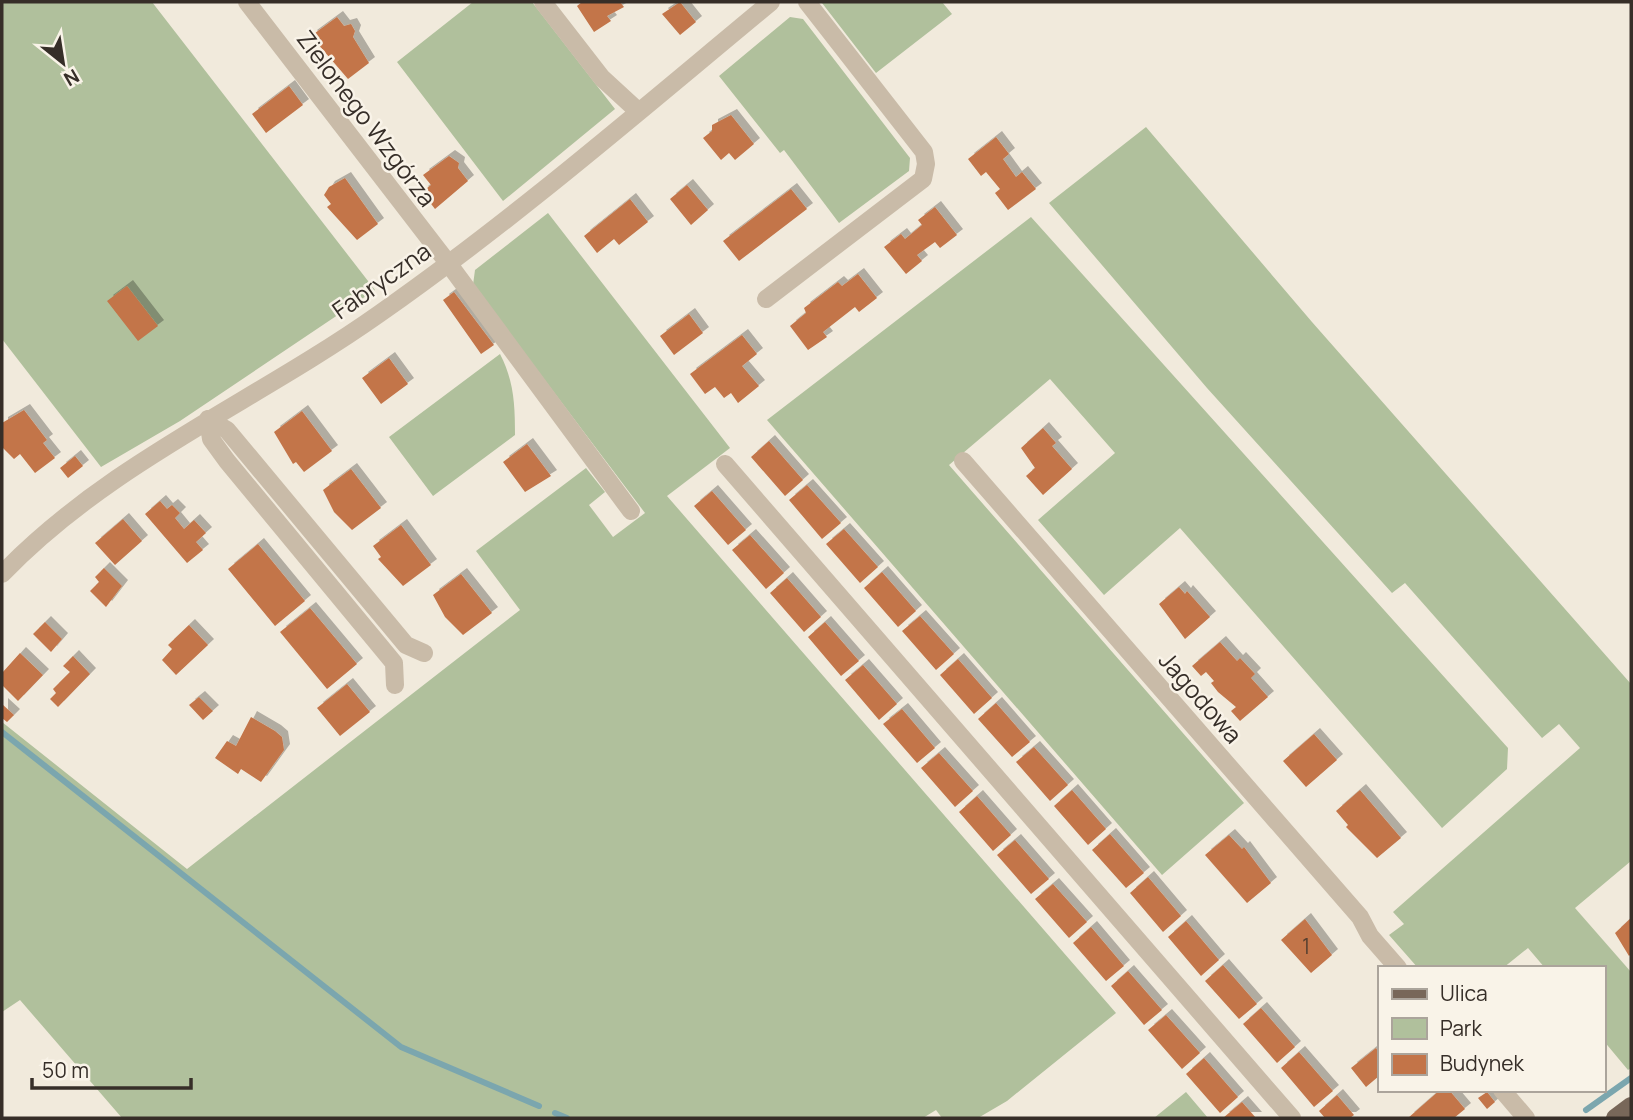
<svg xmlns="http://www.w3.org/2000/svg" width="1633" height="1120" font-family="Manrope,sans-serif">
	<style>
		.green { fill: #b0c09c }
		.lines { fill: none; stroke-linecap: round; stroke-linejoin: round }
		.stream { stroke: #7ba6ae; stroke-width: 6 }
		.building { fill: #c37448; filter: url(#shadow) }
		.minor { stroke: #c9bba8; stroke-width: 18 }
		.major { stroke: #786759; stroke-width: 18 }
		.labels { text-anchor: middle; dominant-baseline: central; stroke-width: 5; stroke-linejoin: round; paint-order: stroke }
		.number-label { font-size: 21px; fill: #594030 }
		.street-label { font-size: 24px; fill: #362e28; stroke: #f9f3e8 }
	</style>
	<defs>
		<filter id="shadow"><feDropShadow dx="6" dy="-6" stdDeviation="0" flood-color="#0004"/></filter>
	</defs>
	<rect width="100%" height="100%" fill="#f1eadc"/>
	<!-- green -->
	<path class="green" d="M 2,2 L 152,2 L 375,290 L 180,421 L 101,467 L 2,339 Z
		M 473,2 L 532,2 L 615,109 L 503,201 L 397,62 Z
		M 942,2 L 952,14 L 876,73 L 822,3 Z
		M 790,17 L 803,19 L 910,158 L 909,171 L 839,223 L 784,150 L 780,153 L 719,76 Z
		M 1146,127 L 1312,322 L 1631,684 L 1631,861 L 1575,908 L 1631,972 L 1631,1068 L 1628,1070 L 1603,1040 L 1603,968 L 1545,968 L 1528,948 L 1503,968 L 1418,968 L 1389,935 L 1404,924 L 1393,912 L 1580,748 L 1559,724 L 1542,738 L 1405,583 L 1392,593 L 1207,388 L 1049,203 Z
		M 548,213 L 730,448 L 667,496 L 1116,1013 L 1007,1101 L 978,1118 L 942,1118 L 936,1110 L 923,1118 L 122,1118 L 20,1000 L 2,1012 L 2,722 L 187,869 L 520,610 L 476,551 L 586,468 L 605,492 L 589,505 L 613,537 L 645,513 L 473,285 L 475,270 Z
		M 1031,217 L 1508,748 L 1507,769 L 1442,828 L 1180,528 L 1104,595 L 1038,520 L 1115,453 L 1050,379 L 949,465 L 1244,803 L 1162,875 L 767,420 Z
		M 500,354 C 514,381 515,405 515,435 L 433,496 L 389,437 Z
		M 1186,1092 L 1208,1118 L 1154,1118 Z"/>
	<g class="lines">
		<!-- stream -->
		<path class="stream" d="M 2,732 L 401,1047 L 539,1106
			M 1586,1110 L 1631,1078
			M 555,1113 L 567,1118"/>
	</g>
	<!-- building -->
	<path class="building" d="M 582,2 L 620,2 L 624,7 L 607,16 L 611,21 L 594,32 L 577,6 Z
		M 680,2 L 696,22 L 680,35 L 662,14 Z
		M 337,17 L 344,26 L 351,24 L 355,31 L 353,37 L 369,63 L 348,79 L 311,36 Z
		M 289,86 L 303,105 L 266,133 L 252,114 Z
		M 731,115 L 754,144 L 735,160 L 729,153 L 721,160 L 703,138 L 712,131 L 712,125 Z
		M 996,137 L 1009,154 L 1003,159 L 1016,177 L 1022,172 L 1036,189 L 1008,210 L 995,193 L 1000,189 L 986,172 L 981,176 L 968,159 Z
		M 449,156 L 459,163 L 458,168 L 468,181 L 435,209 L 422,192 L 431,185 L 423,175 Z
		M 345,178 L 378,224 L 357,240 L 327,207 L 331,204 L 324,195 L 329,187 Z
		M 687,185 L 708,210 L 691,225 L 670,199 Z
		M 791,189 L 807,209 L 739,261 L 723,241 Z
		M 630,199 L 648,222 L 619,245 L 614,239 L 597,253 L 584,236 Z
		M 935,207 L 957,235 L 940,248 L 935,242 L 917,255 L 922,261 L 906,274 L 884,247 L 901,234 L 905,239 L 922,225 L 918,220 Z
		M 858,274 L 877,298 L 859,312 L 855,307 L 823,332 L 827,337 L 808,350 L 790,326 L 806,313 L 804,308 L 838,282 L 842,286 Z
		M 127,286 L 158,326 L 138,341 L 107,301 Z
		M 454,292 L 494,345 L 481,354 L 443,300 Z
		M 689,314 L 703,333 L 674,355 L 660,336 Z
		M 742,335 L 757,354 L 742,366 L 759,386 L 738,403 L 731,393 L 724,398 L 715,387 L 705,394 L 690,374 Z
		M 389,358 L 408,384 L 381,404 L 362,378 Z
		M 24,410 L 47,440 L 43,443 L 55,458 L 35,473 L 20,454 L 14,459 L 2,447 L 2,423 Z
		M 302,411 L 332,451 L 304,472 L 296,462 L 293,464 L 274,432 Z
		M 1043,428 L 1056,443 L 1052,446 L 1072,469 L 1043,495 L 1026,476 L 1035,468 L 1021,448 Z
		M 769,441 L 803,480 L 785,496 L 751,457 Z
		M 527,444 L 551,476 L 525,492 L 503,462 Z
		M 75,456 L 83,466 L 68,478 L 60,468 Z
		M 351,469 L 381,508 L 352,530 L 334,512 L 323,490 Z
		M 807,485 L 841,523 L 822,539 L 789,500 Z
		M 712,491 L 746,530 L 728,545 L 694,506 Z
		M 160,501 L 167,509 L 172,505 L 180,513 L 175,518 L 184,529 L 194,520 L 206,533 L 196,542 L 203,550 L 187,563 L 145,514 Z
		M 123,519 L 142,541 L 115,565 L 95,543 Z
		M 401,525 L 431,565 L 403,586 L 378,559 L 381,557 L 373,546 Z
		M 844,529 L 878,567 L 860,583 L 826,544 Z
		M 750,535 L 784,573 L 766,589 L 732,550 Z
		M 258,544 L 305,601 L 275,626 L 228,569 Z
		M 104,568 L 122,586 L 106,607 L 90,591 L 99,582 L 95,577 Z
		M 882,572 L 916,611 L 898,627 L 864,588 Z
		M 461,574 L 492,613 L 463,635 L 445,617 L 433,595 Z
		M 787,578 L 821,617 L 804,632 L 770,593 Z
		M 1179,587 L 1185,594 L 1187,591 L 1210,617 L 1185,639 L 1159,604 Z
		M 310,608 L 357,664 L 327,689 L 280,632 Z
		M 920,616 L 954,654 L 936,670 L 902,631 Z
		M 45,622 L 62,639 L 51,652 L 33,634 Z
		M 825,622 L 859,661 L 841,676 L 808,637 Z
		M 189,625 L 208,645 L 176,675 L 162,660 L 172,649 L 168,645 Z
		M 1220,642 L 1237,661 L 1240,658 L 1255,674 L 1251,678 L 1268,697 L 1240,721 L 1231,711 L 1236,707 L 1218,692 L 1211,683 L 1214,681 L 1206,672 L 1201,676 L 1192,666 Z
		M 20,653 L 43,675 L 18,701 L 2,685 L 2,673 Z
		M 73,656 L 90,674 L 58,707 L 50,699 L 56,693 L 53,689 L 70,672 L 63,666 Z
		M 958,659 L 992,698 L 974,714 L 940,675 Z
		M 863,665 L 897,704 L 879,720 L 845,680 Z
		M 347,684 L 370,712 L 340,736 L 317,708 Z
		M 199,697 L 213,711 L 203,720 L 189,705 Z
		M 996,703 L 1030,742 L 1012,757 L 978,719 Z
		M 2,704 L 14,715 L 7,722 L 2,718 Z
		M 902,709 L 935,748 L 917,763 L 883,724 Z
		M 251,717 L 275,731 L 282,737 L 284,750 L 261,782 L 241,769 L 238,774 L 215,758 L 227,741 L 236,746 Z
		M 1314,734 L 1337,760 L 1306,787 L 1283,761 Z
		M 1034,747 L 1068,785 L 1050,801 L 1016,762 Z
		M 939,753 L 973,791 L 955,807 L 921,768 Z
		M 1072,790 L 1106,829 L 1088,845 L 1054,806 Z
		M 1360,790 L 1401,838 L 1377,858 L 1346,827 L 1348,825 L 1336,811 Z
		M 977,796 L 1011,835 L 993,851 L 959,812 Z
		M 1110,834 L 1144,873 L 1126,888 L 1092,850 Z
		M 1229,835 L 1242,849 L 1244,847 L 1271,883 L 1247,903 L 1205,855 Z
		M 1015,840 L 1049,879 L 1031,894 L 997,855 Z
		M 1148,877 L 1181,916 L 1163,932 L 1130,893 Z
		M 1053,884 L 1087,922 L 1069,938 L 1035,899 Z
		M 1631,918 L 1631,954 L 1629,956 L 1615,933 Z
		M 1305,919 L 1332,955 L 1311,973 L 1281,940 Z
		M 1186,921 L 1219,960 L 1201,976 L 1168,937 Z
		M 1091,927 L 1124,966 L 1106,981 L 1073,943 Z
		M 1223,965 L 1257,1004 L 1239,1019 L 1205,981 Z
		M 1128,971 L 1162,1010 L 1144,1025 L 1111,986 Z
		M 1261,1008 L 1295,1047 L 1277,1063 L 1243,1024 Z
		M 1166,1015 L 1200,1053 L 1182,1069 L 1148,1030 Z
		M 1376,1048 L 1379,1053 L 1379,1076 L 1366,1087 L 1351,1068 Z
		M 1299,1052 L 1333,1091 L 1314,1107 L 1281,1068 Z
		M 1204,1058 L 1238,1097 L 1220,1113 L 1186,1074 Z
		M 1440,1090 L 1449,1090 L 1465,1109 L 1454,1118 L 1408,1118 Z
		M 1487,1092 L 1495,1102 L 1487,1109 L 1478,1098 Z
		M 1337,1095 L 1354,1115 L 1350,1118 L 1325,1118 L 1319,1111 Z
		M 1242,1102 L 1256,1118 L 1223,1118 Z"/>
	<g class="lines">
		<!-- minor -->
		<path class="minor" d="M 247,2 L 448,263 L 631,511
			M 543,2 L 602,78 L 639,112
			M 766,299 L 923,179 L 926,164 L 924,152 L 807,2
			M 208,419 L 211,439 L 227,461 L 394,663 L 395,685
			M 208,419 L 227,430 L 406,645 L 424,653
			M 963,461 L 1360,917 L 1370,936 L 1398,968
			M 725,464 L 1292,1118
			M 2,574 C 110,462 253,403 379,314 C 516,218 643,108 771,2
			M 1502,1090 L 1526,1118"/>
		<!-- major -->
		<path class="major" d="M 1615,1118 L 1631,1106"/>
	</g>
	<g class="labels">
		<!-- number labels -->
		<g class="number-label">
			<text x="1306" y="946">1</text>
		</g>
		<!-- street labels -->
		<g class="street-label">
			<text transform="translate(367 118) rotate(53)">Zielonego Wzgórza</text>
			<text transform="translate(381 280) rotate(-35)">Fabryczna</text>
			<text transform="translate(1201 697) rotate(49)">Jagodowa</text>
		</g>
	</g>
	<!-- border -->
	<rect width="1633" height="1120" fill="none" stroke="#362e28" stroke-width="7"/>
	<!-- legend -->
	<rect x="1378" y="966" width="228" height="126" fill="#f9f3e8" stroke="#aba49b" stroke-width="2"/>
	<rect x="1392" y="989" width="35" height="10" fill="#786759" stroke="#aba49b" stroke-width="2"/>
	<text x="1440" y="1001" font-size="21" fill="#362e28">Ulica</text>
	<rect x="1392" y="1018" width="35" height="21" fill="#b0c09c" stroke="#aba49b" stroke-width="2"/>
	<text x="1440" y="1036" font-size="21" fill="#362e28">Park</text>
	<rect x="1392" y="1054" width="35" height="21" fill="#c37448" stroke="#aba49b" stroke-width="2"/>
	<text x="1440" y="1071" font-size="21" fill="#362e28">Budynek</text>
	<!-- north arrow -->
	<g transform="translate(63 63) rotate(150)" stroke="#f9f3e8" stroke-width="5" paint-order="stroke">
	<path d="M0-5L12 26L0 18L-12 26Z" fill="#362e28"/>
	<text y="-10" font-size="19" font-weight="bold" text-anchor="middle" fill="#362e28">N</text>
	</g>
	<!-- scale -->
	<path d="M32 1078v10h159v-10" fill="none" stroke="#362e28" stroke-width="3.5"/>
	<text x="42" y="1078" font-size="21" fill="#362e28" stroke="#f9f3e8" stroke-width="5" paint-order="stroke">50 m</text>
</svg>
